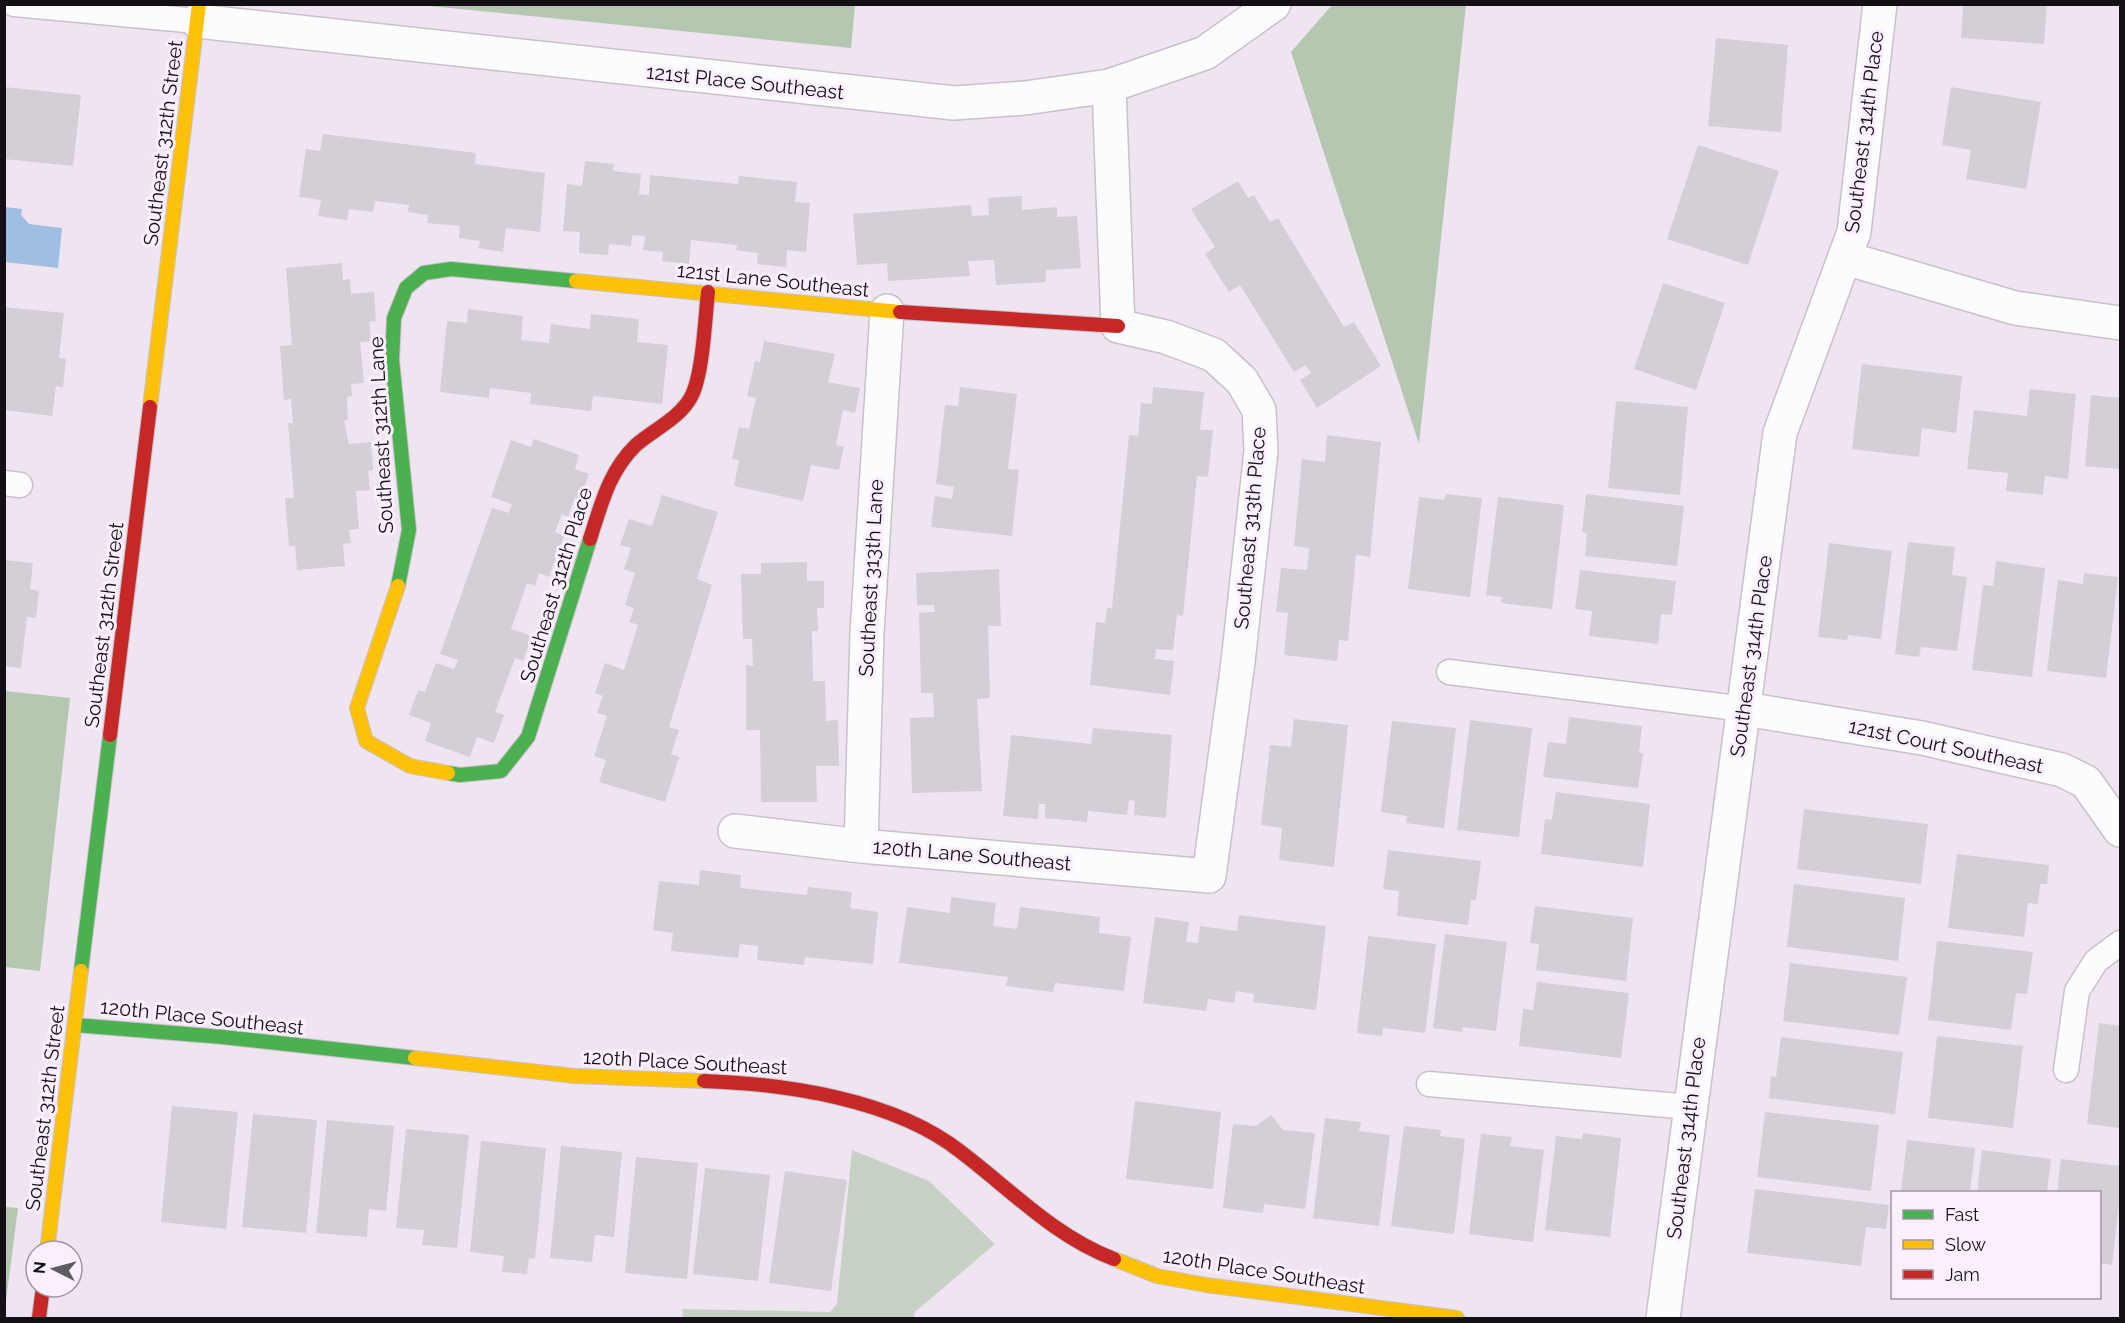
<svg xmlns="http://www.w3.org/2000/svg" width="2125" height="1323" font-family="Raleway,sans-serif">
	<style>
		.green { fill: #c7d0c4 }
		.forest { fill: #b6c7b1 }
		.water { fill: #a0bde2 }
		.building { fill: #d4ced7 }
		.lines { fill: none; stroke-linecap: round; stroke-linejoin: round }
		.lane-casing { stroke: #c8c1ca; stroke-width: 27 }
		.street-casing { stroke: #c8c1ca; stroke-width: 36 }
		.fast-casing { stroke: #c8c1ca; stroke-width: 16 }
		.slow-casing { stroke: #c8c1ca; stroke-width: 16 }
		.jam-casing { stroke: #c8c1ca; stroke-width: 16 }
		.lane { stroke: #fcfbfd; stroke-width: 24 }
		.street { stroke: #fcfbfd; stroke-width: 33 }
		.fast { stroke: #4caf50; stroke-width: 14 }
		.slow { stroke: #ffc107; stroke-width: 14 }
		.jam { stroke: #c62828; stroke-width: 14 }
		.labels { text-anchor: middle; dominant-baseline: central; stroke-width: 6; stroke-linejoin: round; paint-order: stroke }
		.street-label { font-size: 20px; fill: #140f16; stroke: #faf0fd }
	</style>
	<rect width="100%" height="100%" fill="#eee5f1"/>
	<!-- green -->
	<path class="green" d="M 852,1150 L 929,1181 L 995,1244 L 915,1312 L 914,1318 L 683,1318 L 682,1309 L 830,1312 L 837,1304 Z"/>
	<!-- forest -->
	<path class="forest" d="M 419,5 L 855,4 L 855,5 L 851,48 Z
		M 1332,5 L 1466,5 L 1419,444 L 1291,52 Z
		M 5,691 L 70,698 L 40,971 L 5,967 Z
		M 5,1207 L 18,1208 L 5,1309 L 4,1207 Z"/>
	<!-- water -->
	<path class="water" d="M 5,207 L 22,209 L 21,215 L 29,224 L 62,228 L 58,268 L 5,262 Z"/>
	<!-- building -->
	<path class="building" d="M 1963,4 L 2047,4 L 2044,44 L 1961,38 Z
		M 1716,38 L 1788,45 L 1781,132 L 1708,126 Z
		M 4,87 L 81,95 L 73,166 L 4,159 Z
		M 1951,87 L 2041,102 L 2026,189 L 1966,179 L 1971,150 L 1942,145 Z
		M 323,134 L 476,153 L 475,164 L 545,173 L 540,232 L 506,228 L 503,252 L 478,248 L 480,241 L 459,238 L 460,226 L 427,223 L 428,215 L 408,212 L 409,205 L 375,201 L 373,212 L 349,209 L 347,220 L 318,216 L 321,200 L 299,197 L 306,149 L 320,151 Z
		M 1698,145 L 1779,171 L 1748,265 L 1667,239 Z
		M 585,161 L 614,164 L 613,171 L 641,174 L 639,194 L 649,195 L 650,175 L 738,184 L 739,176 L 797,182 L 795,202 L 810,203 L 806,252 L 787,250 L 786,267 L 757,264 L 758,253 L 736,250 L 737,245 L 691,240 L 689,264 L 662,261 L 663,252 L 643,250 L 645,236 L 632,235 L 631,246 L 609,244 L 608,255 L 579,253 L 580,232 L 563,231 L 567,184 L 582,186 Z
		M 1238,181 L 1248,198 L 1254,195 L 1270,222 L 1278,218 L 1344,327 L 1354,322 L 1381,366 L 1317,408 L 1300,380 L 1311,373 L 1306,365 L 1294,372 L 1240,285 L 1229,292 L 1205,254 L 1215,247 L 1191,209 Z
		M 1022,196 L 1022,210 L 1057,207 L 1057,217 L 1077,216 L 1081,268 L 1046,270 L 1046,282 L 996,285 L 994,260 L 968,261 L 970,276 L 888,281 L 887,263 L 857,265 L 853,214 L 971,205 L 972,216 L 989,215 L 988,198 Z
		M 342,263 L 343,280 L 350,279 L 351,294 L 374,292 L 376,321 L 369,322 L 371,341 L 360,342 L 364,383 L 351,384 L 352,396 L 347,397 L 348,419 L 344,421 L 349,444 L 371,442 L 373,470 L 368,471 L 370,490 L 356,491 L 359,529 L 349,530 L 351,543 L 343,544 L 345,566 L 297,570 L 295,546 L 289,546 L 285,498 L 294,498 L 288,423 L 293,423 L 291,398 L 284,401 L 280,346 L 292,345 L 286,268 Z
		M 1663,283 L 1725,303 L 1696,390 L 1634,369 Z
		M 4,307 L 64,313 L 59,358 L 66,359 L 63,387 L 56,386 L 52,416 L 4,410 Z
		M 468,309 L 523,316 L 521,340 L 549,343 L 551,324 L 590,329 L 591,314 L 639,319 L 637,342 L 668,345 L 662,404 L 593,396 L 591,411 L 530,404 L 531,393 L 490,388 L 489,398 L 440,392 L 447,321 L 467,323 Z
		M 764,341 L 835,354 L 828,382 L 860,388 L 855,413 L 843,410 L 836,445 L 844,447 L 839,470 L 811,465 L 803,501 L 734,486 L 739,460 L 732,459 L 739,427 L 749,429 L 756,398 L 747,396 L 755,361 L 760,362 Z
		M 1862,364 L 1962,376 L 1956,433 L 1922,428 L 1919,457 L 1852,449 Z
		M 960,387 L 1017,394 L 1008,469 L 1019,470 L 1012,536 L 931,527 L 935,496 L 952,499 L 954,487 L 936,484 L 945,405 L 958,406 Z
		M 1153,387 L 1204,392 L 1200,430 L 1213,430 L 1208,477 L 1197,476 L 1183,616 L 1177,615 L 1173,650 L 1156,649 L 1155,659 L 1174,661 L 1170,695 L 1090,685 L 1096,622 L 1105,623 L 1107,608 L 1112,608 L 1129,435 L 1138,436 L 1141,403 L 1152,404 Z
		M 2030,389 L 2076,394 L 2068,479 L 2045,476 L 2043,495 L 2006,491 L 2008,473 L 1967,469 L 1974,410 L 2027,416 Z
		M 2091,395 L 2120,398 L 2120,469 L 2085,466 Z
		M 1616,401 L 1688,407 L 1680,495 L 1608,488 Z
		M 1327,435 L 1381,442 L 1370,557 L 1356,555 L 1348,641 L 1339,640 L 1337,661 L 1284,655 L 1288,613 L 1276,612 L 1281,568 L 1307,570 L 1309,548 L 1294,546 L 1302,459 L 1325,462 Z
		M 534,439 L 579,455 L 575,469 L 589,474 L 580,499 L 575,497 L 568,517 L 562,514 L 555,532 L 564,536 L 549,577 L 539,573 L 535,586 L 527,583 L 511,629 L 532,636 L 523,661 L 515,658 L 495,712 L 504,715 L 494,743 L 477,737 L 470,757 L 425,741 L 431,723 L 409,715 L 418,690 L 425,692 L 436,663 L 454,669 L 458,660 L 440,654 L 492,508 L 509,513 L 512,504 L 491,497 L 511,440 L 531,447 Z
		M 1446,494 L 1482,498 L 1470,597 L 1408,589 L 1419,497 L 1444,500 Z
		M 1586,494 L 1684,506 L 1677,566 L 1585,556 L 1587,533 L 1582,532 Z
		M 662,495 L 718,512 L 697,579 L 712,585 L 669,727 L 679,730 L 671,754 L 679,757 L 665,802 L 599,782 L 606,760 L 594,756 L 607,716 L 597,713 L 603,696 L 595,693 L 605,663 L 624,670 L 638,625 L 629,622 L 634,608 L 625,605 L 635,573 L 624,569 L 631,548 L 620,545 L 629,519 L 652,526 Z
		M 1498,497 L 1564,505 L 1552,609 L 1501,603 L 1502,597 L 1486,595 Z
		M 1908,542 L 1955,547 L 1952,575 L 1967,577 L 1957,651 L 1921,647 L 1919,657 L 1895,654 Z
		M 1829,543 L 1892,551 L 1881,639 L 1848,635 L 1847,640 L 1818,637 Z
		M 4,560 L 33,563 L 30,589 L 39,591 L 36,618 L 27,617 L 21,668 L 4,666 Z
		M 1996,561 L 2045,568 L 2032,677 L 1972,670 L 1983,585 L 1993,586 Z
		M 807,562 L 807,581 L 824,581 L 824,608 L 817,608 L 818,631 L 812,631 L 813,681 L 825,681 L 826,721 L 838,720 L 839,766 L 816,766 L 817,802 L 761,802 L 760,730 L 746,730 L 746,665 L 753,666 L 752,639 L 743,639 L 741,574 L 761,574 L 761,563 Z
		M 999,569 L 1001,626 L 988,626 L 990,698 L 977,699 L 982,791 L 912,793 L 910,718 L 934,717 L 933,693 L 921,693 L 919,613 L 935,612 L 934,605 L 917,605 L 916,573 Z
		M 1580,570 L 1676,581 L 1672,615 L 1661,614 L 1658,644 L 1589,636 L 1592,611 L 1575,609 Z
		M 2084,573 L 2118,577 L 2106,678 L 2047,671 L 2058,580 L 2083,584 Z
		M 1569,717 L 1642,726 L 1639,753 L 1643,753 L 1638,788 L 1543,777 L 1548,742 L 1566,744 Z
		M 1294,719 L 1348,725 L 1334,867 L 1279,860 L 1282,828 L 1261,825 L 1270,745 L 1291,747 Z
		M 1470,720 L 1532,728 L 1519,837 L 1457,830 Z
		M 1392,721 L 1456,728 L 1444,828 L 1406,823 L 1407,816 L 1381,812 Z
		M 1093,728 L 1172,735 L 1166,818 L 1134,815 L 1135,801 L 1129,800 L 1127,815 L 1088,811 L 1087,822 L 1045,818 L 1045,804 L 1039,804 L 1038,819 L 1003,816 L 1011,735 L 1091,744 Z
		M 1556,792 L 1650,804 L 1643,867 L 1541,854 L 1545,819 L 1552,820 Z
		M 1804,809 L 1928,824 L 1921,884 L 1797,869 Z
		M 1388,850 L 1481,861 L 1476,900 L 1471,900 L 1468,925 L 1397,916 L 1399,891 L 1383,889 Z
		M 1957,854 L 2049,865 L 2047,884 L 2040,884 L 2038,904 L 2028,903 L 2024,937 L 1948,928 Z
		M 700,870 L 741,875 L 740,888 L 807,895 L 808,887 L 852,892 L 850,908 L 878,912 L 873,964 L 805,957 L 804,965 L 757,960 L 758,946 L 740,944 L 738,958 L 671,951 L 673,933 L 653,930 L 659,881 L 699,885 Z
		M 1794,884 L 1905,898 L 1898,961 L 1787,947 Z
		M 951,897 L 996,903 L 993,926 L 1017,929 L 1020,907 L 1100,917 L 1099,933 L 1131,937 L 1124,991 L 1055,983 L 1053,992 L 1006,986 L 1008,977 L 899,963 L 907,907 L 950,913 Z
		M 1535,906 L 1633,918 L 1626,981 L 1536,970 L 1539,944 L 1530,943 Z
		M 1239,915 L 1326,926 L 1316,1010 L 1253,1002 L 1254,994 L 1236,991 L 1234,1003 L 1208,999 L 1206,1011 L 1143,1003 L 1155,917 L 1189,922 L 1186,942 L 1198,943 L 1200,926 L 1237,931 Z
		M 1445,934 L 1507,942 L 1496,1031 L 1463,1027 L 1462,1032 L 1433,1028 Z
		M 1368,936 L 1436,944 L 1425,1033 L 1383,1028 L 1382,1036 L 1357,1033 Z
		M 1937,941 L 2033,952 L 2027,994 L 2016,993 L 2011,1030 L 1928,1020 Z
		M 1790,963 L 1907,977 L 1899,1035 L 1783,1021 Z
		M 1537,982 L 1629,993 L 1621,1058 L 1519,1046 L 1523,1009 L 1533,1010 Z
		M 2099,1023 L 2120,1026 L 2120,1128 L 2087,1124 Z
		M 1937,1036 L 2023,1046 L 2013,1128 L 1928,1118 Z
		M 1781,1037 L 1903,1052 L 1895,1114 L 1769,1098 L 1771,1076 L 1776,1077 Z
		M 1135,1101 L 1221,1112 L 1213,1189 L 1126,1179 Z
		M 172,1106 L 238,1112 L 226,1229 L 161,1222 Z
		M 1765,1112 L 1879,1125 L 1871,1191 L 1757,1177 Z
		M 253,1114 L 317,1120 L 306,1233 L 242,1227 Z
		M 1271,1115 L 1283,1130 L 1315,1133 L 1305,1209 L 1264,1204 L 1263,1213 L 1223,1208 L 1233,1124 L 1256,1126 Z
		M 1325,1118 L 1361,1122 L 1359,1131 L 1390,1135 L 1379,1226 L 1313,1218 Z
		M 327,1120 L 394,1126 L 386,1211 L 369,1209 L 367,1237 L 316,1233 Z
		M 1404,1126 L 1441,1130 L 1440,1136 L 1465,1139 L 1454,1234 L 1391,1226 Z
		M 406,1129 L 469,1135 L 457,1248 L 422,1245 L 424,1230 L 396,1228 Z
		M 1583,1133 L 1621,1138 L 1610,1237 L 1545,1230 L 1556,1136 L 1582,1139 Z
		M 1481,1134 L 1512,1137 L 1510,1146 L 1544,1150 L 1533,1242 L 1469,1234 Z
		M 1907,1140 L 1975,1148 L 1970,1192 L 1901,1192 Z
		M 481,1141 L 546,1148 L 535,1259 L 529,1258 L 527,1274 L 502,1272 L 504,1256 L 470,1252 Z
		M 561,1146 L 622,1152 L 614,1237 L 595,1235 L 592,1262 L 550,1258 Z
		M 1982,1150 L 2051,1159 L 2047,1192 L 1977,1192 Z
		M 636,1157 L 698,1163 L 687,1279 L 625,1273 Z
		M 2061,1159 L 2120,1166 L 2120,1195 L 2112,1265 L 2100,1263 L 2100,1192 L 2057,1192 Z
		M 705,1168 L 770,1175 L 758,1281 L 693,1274 Z
		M 785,1171 L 847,1180 L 831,1291 L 769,1283 Z
		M 1755,1189 L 1889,1205 L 1886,1229 L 1866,1227 L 1861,1266 L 1747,1253 Z"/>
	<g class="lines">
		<!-- lane casing -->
		<g class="lane-casing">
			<path id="lane" d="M 14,4 L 197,21
				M 4,483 L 20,485
				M 1449,672 L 1745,709
				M 2066,1070 L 2077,991 L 2096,961 L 2120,943
				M 1429,1084 L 1690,1107"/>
		</g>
		<!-- street casing -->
		<g class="street-casing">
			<path id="street" d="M 197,21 L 954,103 L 1025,98 L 1109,86 L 1205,53 L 1274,4
				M 1845,258 L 2015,308 L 2120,323
				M 1745,709 L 1922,738 L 2062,770 L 2086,782 L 2120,830
				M 735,831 L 861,846 L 1209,876 L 1238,662 L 1261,451 L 1259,410 L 1242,381 L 1214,355 L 1166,337 L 1118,326 L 1109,86
				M 861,846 L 867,633 L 887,311
				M 1663,1318 L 1780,433 L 1854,232 L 1880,4"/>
		</g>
		<!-- fast casing -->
		<g class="fast-casing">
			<path id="fast" d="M 398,586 L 409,530 L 392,360 L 394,318 L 406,288 L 424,273 L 451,269 L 576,281
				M 448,773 L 460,775 L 501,771 L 528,737 L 590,539
				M 81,971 L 110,735
				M 75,1025 L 223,1037 L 415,1058"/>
		</g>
		<!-- slow casing -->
		<g class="slow-casing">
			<path id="slow" d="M 576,281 L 900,312
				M 150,407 L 199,4
				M 398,586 L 357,708 L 366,741 L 410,766 L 448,773
				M 415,1058 L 575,1076 L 704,1081
				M 47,1251 L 81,971
				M 1114,1259 L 1157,1276 L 1206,1285 L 1457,1318"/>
		</g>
		<!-- jam casing -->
		<g class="jam-casing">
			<path id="jam" d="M 900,312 L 1118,326
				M 590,539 C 601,505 609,471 636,445 C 653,430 680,418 691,397 C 703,375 705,318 708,292
				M 110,735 L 150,407
				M 704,1081 C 786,1084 894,1099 961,1152 C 1011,1190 1054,1236 1114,1259
				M 39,1318 L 43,1287"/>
		</g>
		<!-- lane -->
		<use href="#lane" class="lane"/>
		<!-- street -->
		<use href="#street" class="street"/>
		<!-- fast -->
		<use href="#fast" class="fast"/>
		<!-- slow -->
		<use href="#slow" class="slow"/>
		<!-- jam -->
		<use href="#jam" class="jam"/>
	</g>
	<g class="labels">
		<!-- street labels -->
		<g class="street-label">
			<text transform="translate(745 82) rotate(6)">121st Place Southeast</text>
			<text transform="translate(1864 132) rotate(-83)">Southeast 314th Place</text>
			<text transform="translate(163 143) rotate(-83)">Southeast 312th Street</text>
			<text transform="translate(773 280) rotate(6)">121st Lane Southeast</text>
			<text transform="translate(381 435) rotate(-93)">Southeast 312th Lane</text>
			<text transform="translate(1250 528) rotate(-85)">Southeast 313th Place</text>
			<text transform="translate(871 578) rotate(-87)">Southeast 313th Lane</text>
			<text transform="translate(556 585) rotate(-73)">Southeast 312th Place</text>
			<text transform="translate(104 625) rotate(-83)">Southeast 312th Street</text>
			<text transform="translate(1751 656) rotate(-82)">Southeast 314th Place</text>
			<text transform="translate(1946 746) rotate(12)">121st Court Southeast</text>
			<text transform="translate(972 855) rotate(5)">120th Lane Southeast</text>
			<text transform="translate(202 1017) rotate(6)">120th Place Southeast</text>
			<text transform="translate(685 1062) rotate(3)">120th Place Southeast</text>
			<text transform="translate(45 1108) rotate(-83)">Southeast 312th Street</text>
			<text transform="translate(1686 1138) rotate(-83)">Southeast 314th Place</text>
			<text transform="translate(1264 1271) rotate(9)">120th Place Southeast</text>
		</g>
	</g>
	<!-- border -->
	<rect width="2125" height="1323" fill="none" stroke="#140f16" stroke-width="12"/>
	<!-- legend -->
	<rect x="1891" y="1191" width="210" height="108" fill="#faf0fd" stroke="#9e96a1" stroke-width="1.5"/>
	<rect x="1903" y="1210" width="30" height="9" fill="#4caf50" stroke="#9e96a1" stroke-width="1.5"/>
	<text x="1945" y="1221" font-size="18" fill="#140f16">Fast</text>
	<rect x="1903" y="1240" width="30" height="9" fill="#ffc107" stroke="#9e96a1" stroke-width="1.5"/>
	<text x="1945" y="1251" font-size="18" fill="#140f16">Slow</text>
	<rect x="1903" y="1270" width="30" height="9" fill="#c62828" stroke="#9e96a1" stroke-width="1.5"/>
	<text x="1945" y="1281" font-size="18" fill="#140f16">Jam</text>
	<!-- north arrow -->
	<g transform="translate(54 1269) rotate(276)"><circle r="28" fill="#faf0fd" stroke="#9e96a1" stroke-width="1.5"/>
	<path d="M0-4.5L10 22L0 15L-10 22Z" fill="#605a63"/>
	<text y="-9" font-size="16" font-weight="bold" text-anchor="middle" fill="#140f16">N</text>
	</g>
</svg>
